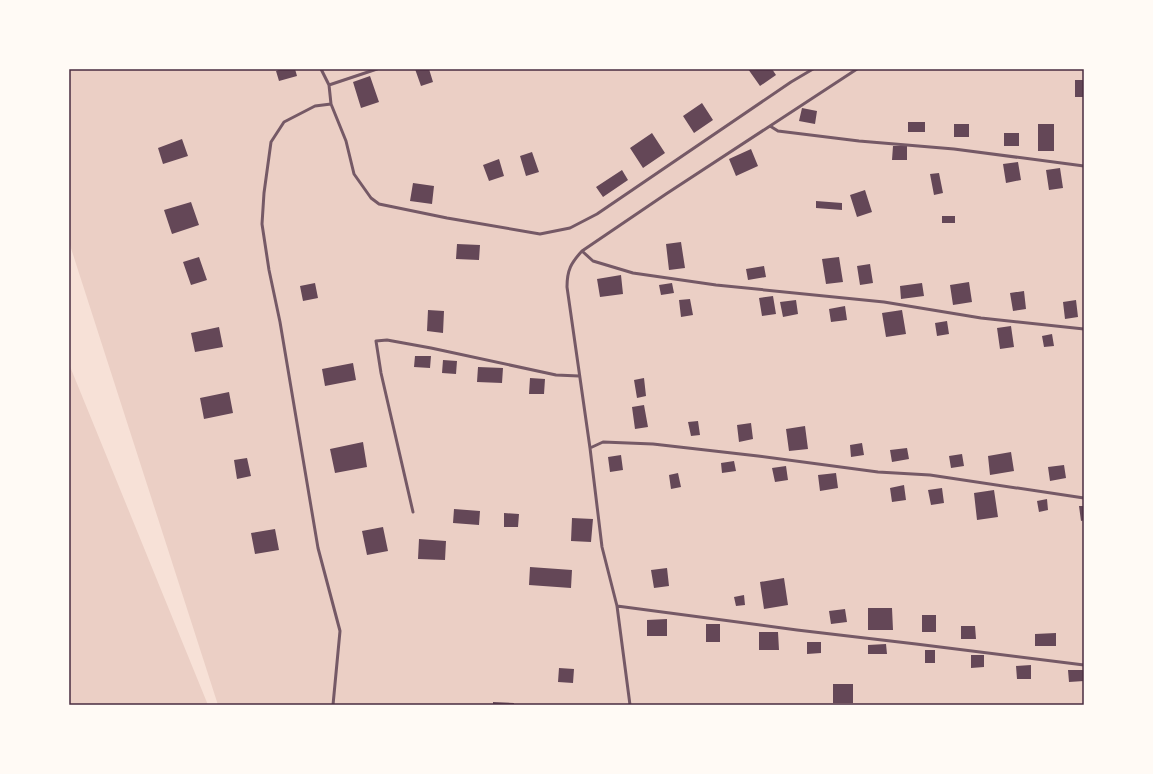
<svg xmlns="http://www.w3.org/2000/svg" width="1153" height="774" font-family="Barlow,sans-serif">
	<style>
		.green { fill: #ebcfc5 }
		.building { fill: #644757 }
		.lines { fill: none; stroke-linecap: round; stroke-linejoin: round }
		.service { stroke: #755966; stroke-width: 3 }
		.neatline { fill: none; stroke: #4a2c40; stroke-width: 1.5 }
	</style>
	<rect width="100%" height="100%" fill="#f7e1d7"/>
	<!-- green -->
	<path class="green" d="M 69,69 L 1084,69 L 1084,705 L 218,705 L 69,242 Z
		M 69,364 L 208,705 L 69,705 Z"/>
	<!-- building -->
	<path class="building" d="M 281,69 L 295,69 L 297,76 L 279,81 L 276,71 Z
		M 415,69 L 429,69 L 433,82 L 421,86 Z
		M 748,69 L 772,69 L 776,75 L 760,86 Z
		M 370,76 L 379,102 L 361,108 L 353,82 Z
		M 1075,80 L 1084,80 L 1084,97 L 1075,97 Z
		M 702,103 L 713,120 L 694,133 L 683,116 Z
		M 802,108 L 817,111 L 815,124 L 799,121 Z
		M 908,122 L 925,122 L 925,132 L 908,132 Z
		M 954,124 L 969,124 L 969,137 L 954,137 Z
		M 1038,124 L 1054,124 L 1054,151 L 1038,151 Z
		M 652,133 L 665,153 L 643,168 L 630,148 Z
		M 1004,133 L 1019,133 L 1019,146 L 1004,146 Z
		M 182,139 L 188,156 L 163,164 L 158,148 Z
		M 893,146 L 907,146 L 907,160 L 892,160 Z
		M 751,149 L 758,166 L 736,176 L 729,159 Z
		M 532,152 L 539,172 L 526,176 L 520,156 Z
		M 499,159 L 504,176 L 489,181 L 483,165 Z
		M 1018,162 L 1021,180 L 1006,183 L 1003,164 Z
		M 1060,168 L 1063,188 L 1049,190 L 1046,170 Z
		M 622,170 L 628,180 L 603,197 L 596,187 Z
		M 939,173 L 943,193 L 934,195 L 930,174 Z
		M 413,183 L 434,186 L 432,204 L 410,201 Z
		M 865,190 L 872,212 L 857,217 L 850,195 Z
		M 816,201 L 842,203 L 842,210 L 816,208 Z
		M 191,202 L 199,225 L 172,234 L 164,210 Z
		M 942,216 L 955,216 L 955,223 L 942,223 Z
		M 681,242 L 685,268 L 669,270 L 666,244 Z
		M 457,244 L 480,245 L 479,260 L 456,259 Z
		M 199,257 L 207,280 L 191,285 L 183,262 Z
		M 839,257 L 843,282 L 826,284 L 822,259 Z
		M 870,264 L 873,283 L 860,285 L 857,266 Z
		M 764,266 L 766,277 L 748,280 L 746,269 Z
		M 621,275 L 623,294 L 600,297 L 597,279 Z
		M 969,282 L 972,302 L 953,305 L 950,285 Z
		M 315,283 L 318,298 L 303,301 L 300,286 Z
		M 672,283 L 674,293 L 661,295 L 659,285 Z
		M 922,283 L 924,296 L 901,299 L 900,286 Z
		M 1024,291 L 1026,309 L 1013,311 L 1010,293 Z
		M 773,296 L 776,314 L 762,316 L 759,298 Z
		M 690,299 L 693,315 L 681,317 L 679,300 Z
		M 796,300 L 798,314 L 783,317 L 780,302 Z
		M 1076,300 L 1078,317 L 1065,319 L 1063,302 Z
		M 845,306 L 847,320 L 831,322 L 829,309 Z
		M 428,310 L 444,311 L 443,333 L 427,331 Z
		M 902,310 L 906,334 L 886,337 L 882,313 Z
		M 947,321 L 949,334 L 937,336 L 935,323 Z
		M 1011,326 L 1014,347 L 1000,349 L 997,328 Z
		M 219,327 L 223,347 L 195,352 L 191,333 Z
		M 1052,334 L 1054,346 L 1044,347 L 1042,336 Z
		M 415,356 L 431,356 L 430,368 L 414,367 Z
		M 443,360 L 457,361 L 456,374 L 442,373 Z
		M 353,363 L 356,380 L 325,386 L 322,369 Z
		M 478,367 L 503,368 L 502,383 L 477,382 Z
		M 530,378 L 545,379 L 544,394 L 529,394 Z
		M 644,378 L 646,396 L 637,398 L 634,380 Z
		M 229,392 L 233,413 L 204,419 L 200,398 Z
		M 644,405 L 648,427 L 635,429 L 632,407 Z
		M 698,421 L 700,435 L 691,436 L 688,422 Z
		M 751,423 L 753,439 L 739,442 L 737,425 Z
		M 805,426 L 808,449 L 789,451 L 786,429 Z
		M 363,442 L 367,467 L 335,473 L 330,449 Z
		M 862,443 L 864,455 L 851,457 L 850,445 Z
		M 907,448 L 909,459 L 892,462 L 890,450 Z
		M 1011,452 L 1014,471 L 990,475 L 988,456 Z
		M 962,454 L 964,466 L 951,468 L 949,456 Z
		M 621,455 L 623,470 L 610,472 L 608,457 Z
		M 247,458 L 251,476 L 237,479 L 234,460 Z
		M 734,461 L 736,471 L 722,473 L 721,463 Z
		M 1064,465 L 1066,478 L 1050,481 L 1048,467 Z
		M 786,466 L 788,480 L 775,482 L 772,468 Z
		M 678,473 L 681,487 L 671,489 L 669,475 Z
		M 836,473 L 838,488 L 820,491 L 818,475 Z
		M 904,485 L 906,500 L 892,502 L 890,488 Z
		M 942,488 L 944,503 L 931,505 L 928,490 Z
		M 994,490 L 998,517 L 977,520 L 974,493 Z
		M 1047,499 L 1048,510 L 1039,512 L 1037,501 Z
		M 1079,506 L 1084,506 L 1084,520 L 1081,521 Z
		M 454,509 L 480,511 L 479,525 L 453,523 Z
		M 504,513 L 519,514 L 518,527 L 504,527 Z
		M 572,518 L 593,519 L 591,542 L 571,541 Z
		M 383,527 L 388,551 L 367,555 L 362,531 Z
		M 275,529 L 279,550 L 255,554 L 251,533 Z
		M 419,539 L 446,541 L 445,560 L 418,559 Z
		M 530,567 L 572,570 L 571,588 L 529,585 Z
		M 667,568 L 669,586 L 654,588 L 651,570 Z
		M 784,578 L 788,605 L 764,609 L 760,582 Z
		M 744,595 L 745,605 L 736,606 L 734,597 Z
		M 868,608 L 892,608 L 893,630 L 868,630 Z
		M 845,609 L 847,622 L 831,624 L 829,611 Z
		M 922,615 L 936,615 L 936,632 L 922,632 Z
		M 667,619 L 667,636 L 647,636 L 647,620 Z
		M 706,624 L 720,624 L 720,642 L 706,642 Z
		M 961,626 L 975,626 L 976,639 L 961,639 Z
		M 759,632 L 778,632 L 779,650 L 759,650 Z
		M 1056,633 L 1056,646 L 1035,646 L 1035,634 Z
		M 807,642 L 821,642 L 821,653 L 807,654 Z
		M 886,644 L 887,654 L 868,654 L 868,645 Z
		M 925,650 L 935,650 L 935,663 L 925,663 Z
		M 971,655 L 984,655 L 984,667 L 971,668 Z
		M 1031,665 L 1031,679 L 1017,679 L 1016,666 Z
		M 559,668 L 574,669 L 573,683 L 558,682 Z
		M 1068,670 L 1084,670 L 1084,681 L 1069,682 Z
		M 833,684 L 853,684 L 853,703 L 833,703 Z
		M 493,702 L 514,703 L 514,705 L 493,705 Z"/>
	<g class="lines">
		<!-- service -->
		<path class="service" d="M 321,69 L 329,85 L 331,104 L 346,141 L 354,174 L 371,198 L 379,204 L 447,218 L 540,234 L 570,228 L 597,214 L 791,82 L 813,69
			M 329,85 L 377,69
			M 331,104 L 315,106 L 284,122 L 271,142 L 264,193 L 262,224 L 269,270 L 280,322 L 318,548 L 340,631 L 333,705
			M 770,126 L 778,131 L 859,141 L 954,149 L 1084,166
			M 582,251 L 593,261 L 633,273 L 716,285 L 884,302 L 981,318 L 1084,329
			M 590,448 L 603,442 L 653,444 L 758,456 L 878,472 L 930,475 L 1084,498
			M 413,512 L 381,373 L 376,341 L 387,340 L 431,348 L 556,375 L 579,376
			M 617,606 L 797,630 L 916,644 L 1084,665
			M 630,705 L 617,606 L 602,547 L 590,448 L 567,287 C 567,270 571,263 582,251 L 666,194 L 857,69"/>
	</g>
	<!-- border -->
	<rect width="1153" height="774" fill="none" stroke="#fffaf5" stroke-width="140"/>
	<rect x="70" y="70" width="1013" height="634" class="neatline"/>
</svg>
